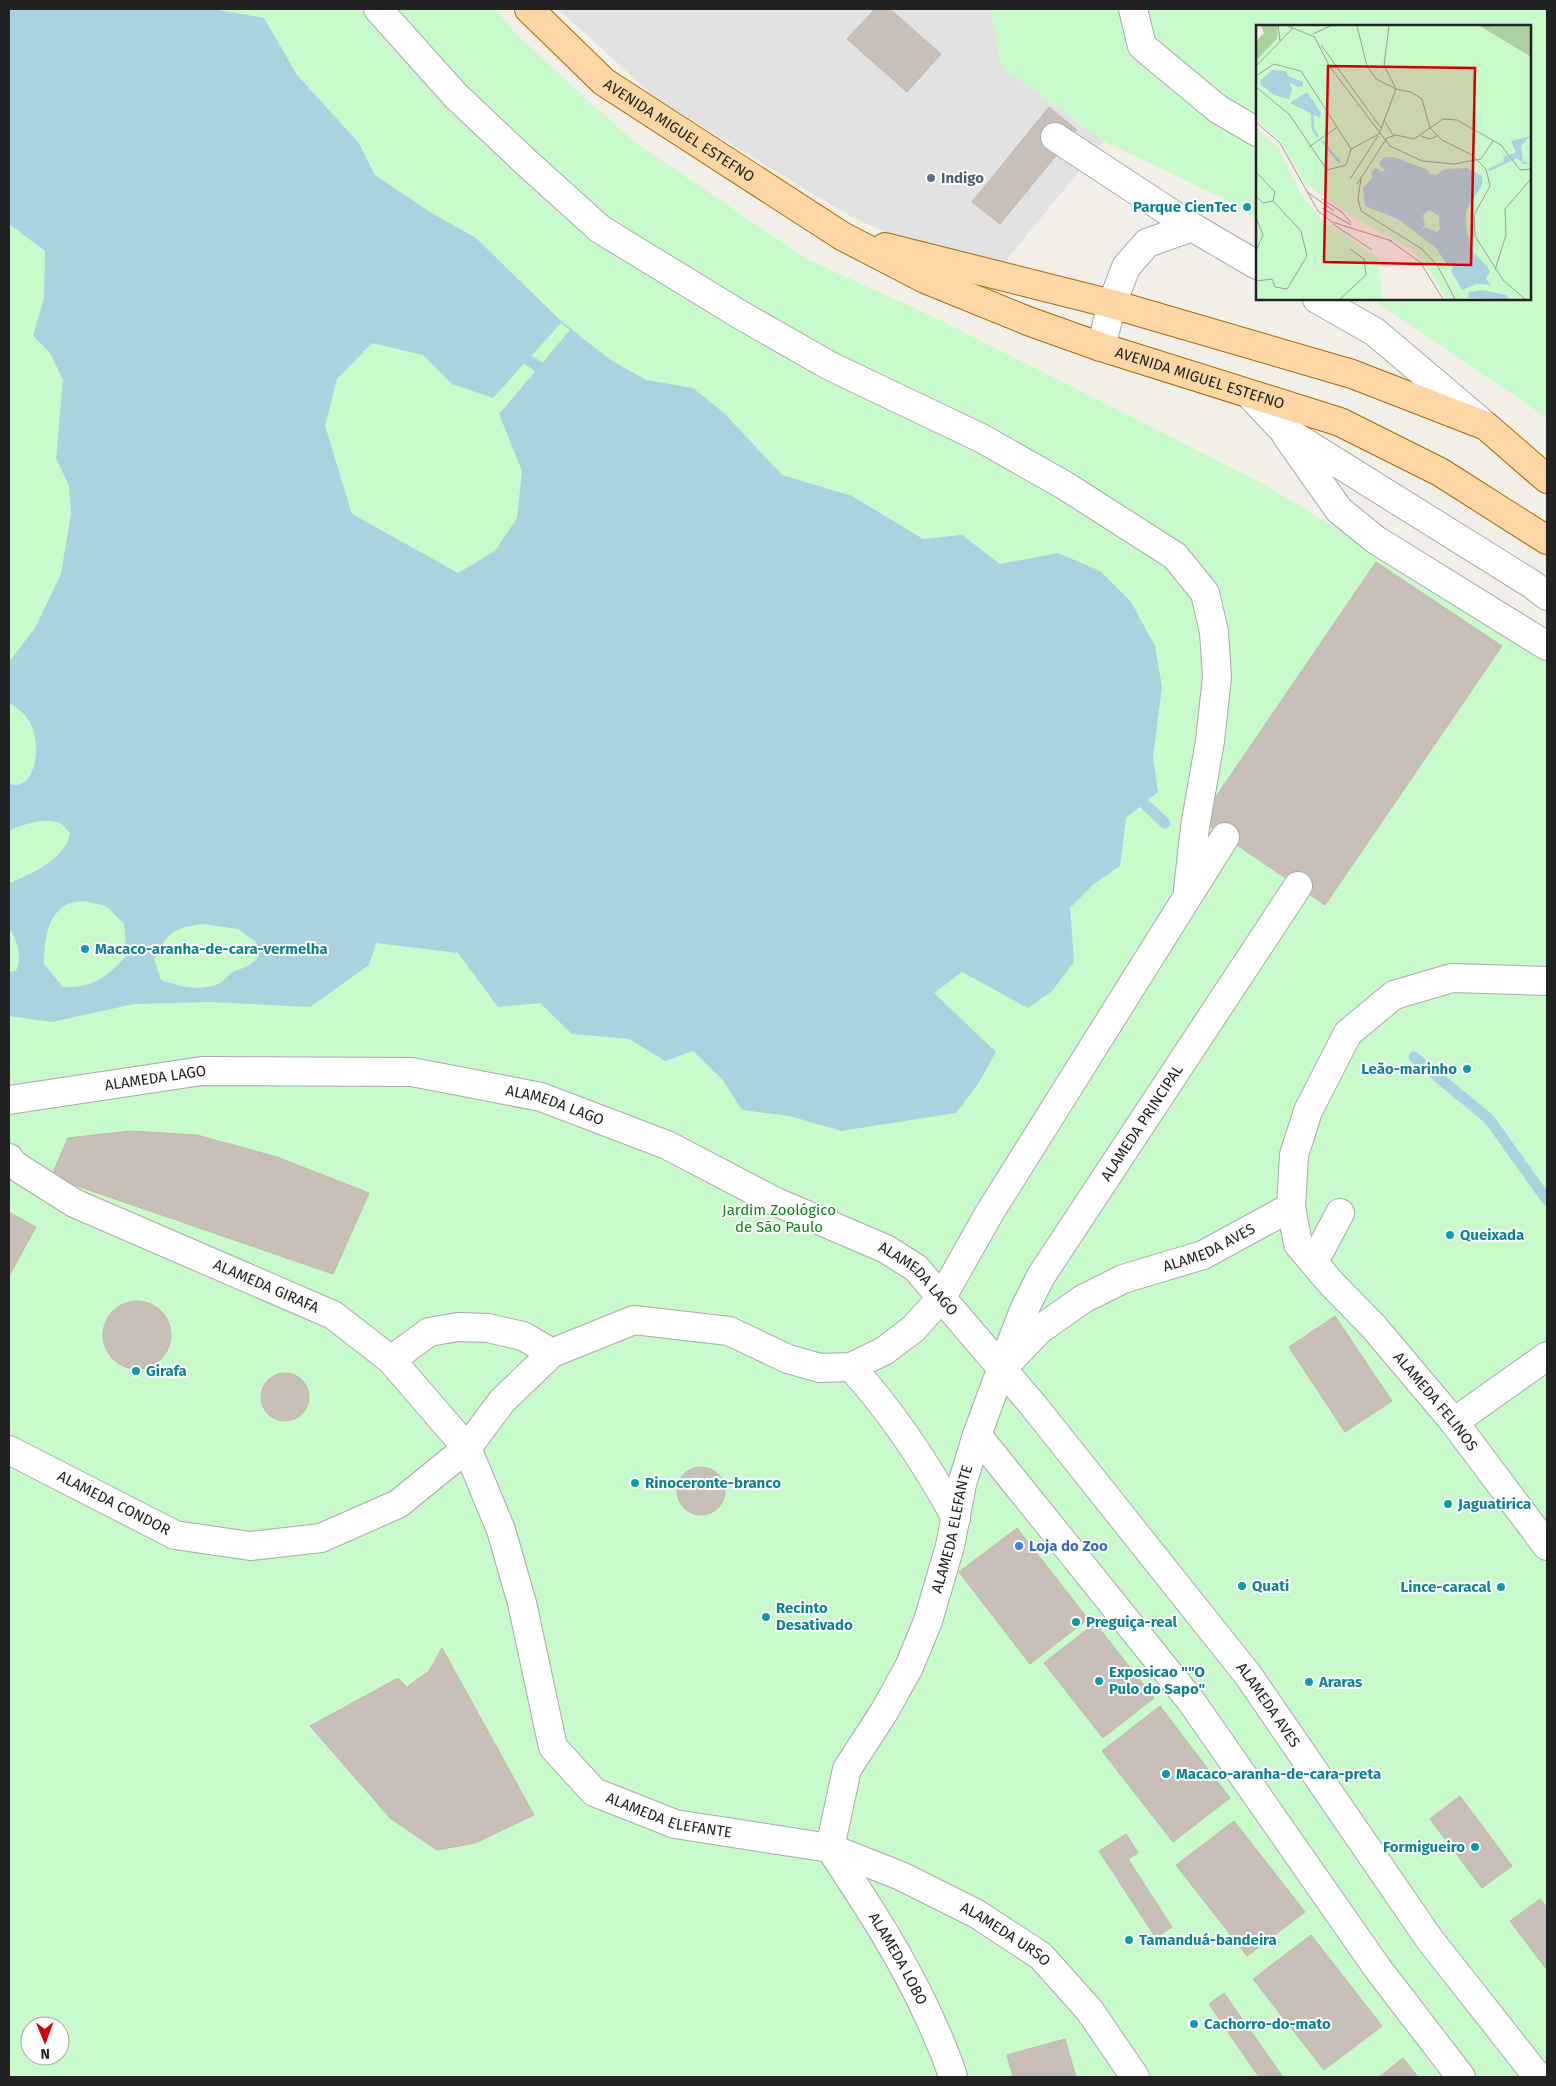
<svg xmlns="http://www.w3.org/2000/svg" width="1556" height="2086" font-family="'Fira Sans',sans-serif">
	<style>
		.park { fill: #c8facc; fill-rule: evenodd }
		.parking { fill: #e2e2e2 }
		.water { fill: #aad3df; fill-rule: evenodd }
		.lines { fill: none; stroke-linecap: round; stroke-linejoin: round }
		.stream { stroke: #aad3df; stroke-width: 11 }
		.building { fill: #c7bfb8; stroke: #c4b6ab }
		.minor-casing { stroke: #a9a9a9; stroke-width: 30 }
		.major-casing { stroke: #a06b00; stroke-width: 30 }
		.minor { stroke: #fff; stroke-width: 28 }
		.major { stroke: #fcd6a4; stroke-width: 28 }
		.service-dot { fill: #5c6f8a; stroke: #fff; stroke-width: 2 }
		.culture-dot { fill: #0f9aa8; stroke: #fff; stroke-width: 2 }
		.shop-dot { fill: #3f7fe0; stroke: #fff; stroke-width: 2 }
		.labels { text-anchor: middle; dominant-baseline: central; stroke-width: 4; stroke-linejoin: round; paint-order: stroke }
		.street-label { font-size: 15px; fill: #222; stroke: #fff }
		.service-label { font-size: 15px; font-weight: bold; fill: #4e5e75; stroke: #fff; text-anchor: start }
		.culture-label { font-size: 15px; font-weight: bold; fill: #0d838f; stroke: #fff; text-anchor: start }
		.park-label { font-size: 15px; fill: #0c8416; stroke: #fff }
		.shop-label { font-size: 15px; font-weight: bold; fill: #366cbe; stroke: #fff; text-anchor: start }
		.inset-river { fill: none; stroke: #aad3df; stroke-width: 2.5 }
		.inset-road { fill: none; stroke: #9f9d99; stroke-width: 1 }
		.view { fill: #d40000; fill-opacity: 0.15; stroke: #d40000; stroke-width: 2.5 }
		.inset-edge { fill: none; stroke: #222; stroke-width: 2.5 }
	</style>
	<rect width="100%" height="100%" fill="#f2efe9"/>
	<!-- park -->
	<path class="park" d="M 9,9 L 495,9 L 519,37 L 634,142 L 809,260 L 938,319 L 1260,482 L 1454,600 L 1547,663 L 1547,2077 L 9,2077 ZM 30,2026 L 60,2026 L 60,2056 L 30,2056 Z
		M 990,9 L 1547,9 L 1547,418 L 1372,299 L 1530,299 L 1530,26 L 1257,26 L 1257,221 L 1226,200 L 1104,141 L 1002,68 Z"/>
	<!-- parking -->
	<path class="parking" d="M 558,9 L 990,9 L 1002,68 L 1104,141 L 990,280 L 850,216 L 657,99 Z"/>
	<!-- water -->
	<path class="water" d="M 9,9 L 212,9 L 264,18 L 297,75 L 359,143 L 375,175 L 430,212 L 476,238 L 560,320 L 609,359 L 646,380 L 693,388 L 724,413 L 782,475 L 852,496 L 923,539 L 962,535 L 1000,564 L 1058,553 L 1100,571 L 1131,602 L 1155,646 L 1162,687 L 1153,757 L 1158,792 L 1126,818 L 1120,866 L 1094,884 L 1070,908 L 1074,962 L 1052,991 L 1028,1008 L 962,972 L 934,993 L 996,1052 L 978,1084 L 956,1113 L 841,1131 L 790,1116 L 742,1110 L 722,1079 L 693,1051 L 665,1061 L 629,1039 L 572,1034 L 540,1003 L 498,1007 L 458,953 L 376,943 L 369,965 L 310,1007 L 211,1002 L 134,1004 L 52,1022 L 9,1016 L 10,994 L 9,972 L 16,971 C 22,959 18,939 9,929 L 9,883 C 30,875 67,858 70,833 C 67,830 64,826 61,824 C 47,816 21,825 9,831 L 9,784 C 34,792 40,752 34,733 C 31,720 22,711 11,704 L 9,705 L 9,662 L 35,628 L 61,574 L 71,513 L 69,486 L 56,458 L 63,380 L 50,353 L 33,336 L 44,298 L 45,251 L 9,224 ZM 561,323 L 570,330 L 499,414 L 522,471 L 517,518 L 495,551 L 458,573 L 352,514 L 325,426 L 337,379 L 372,343 L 423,355 L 452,384 L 493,398 ZM 83,901 L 106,906 L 124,924 L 127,955 C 107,977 94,988 63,987 L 44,964 C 44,945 46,918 64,906 C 69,903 77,902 83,901 ZM 203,924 L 238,929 L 256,942 L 259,956 C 252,966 244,967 233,972 C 228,975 224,982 218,984 C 199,991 180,987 161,980 L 154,959 C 169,932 172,928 203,924 Z"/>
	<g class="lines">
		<!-- stream -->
		<path class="stream" d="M 516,351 L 550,375
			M 1133,793 L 1165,823
			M 1414,1057 L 1489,1119 L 1547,1200"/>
	</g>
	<!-- building -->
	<path class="building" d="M 875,9 L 890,9 L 941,54 L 907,92 L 847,39 Z
		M 1049,107 L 1077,130 L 1000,224 L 972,202 Z
		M 1376,562 L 1502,646 L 1325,905 L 1200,820 Z
		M 130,1131 L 197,1135 L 277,1157 L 369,1193 L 333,1274 L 51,1177 L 68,1138 Z
		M 9,1212 L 36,1227 L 9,1276 Z
		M103 1335a34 34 0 1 1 68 0a34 34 0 1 1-68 0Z
		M 1335,1316 L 1392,1401 L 1345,1432 L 1289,1347 Z
		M261 1397a24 24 0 1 1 48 0a24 24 0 1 1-48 0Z
		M677 1491a24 24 0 1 1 48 0a24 24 0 1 1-48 0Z
		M 1017,1528 L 1088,1619 L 1030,1664 L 959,1572 Z
		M 1095,1623 L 1154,1698 L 1103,1738 L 1044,1663 Z
		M 442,1648 L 534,1815 L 475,1843 L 437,1850 L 390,1818 L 310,1726 L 398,1678 L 407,1687 L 429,1671 Z
		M 1160,1706 L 1230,1798 L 1173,1842 L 1102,1751 Z
		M 1460,1796 L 1512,1866 L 1482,1888 L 1430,1819 Z
		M 1234,1821 L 1305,1912 L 1247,1956 L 1176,1865 Z
		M 1126,1834 L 1138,1853 L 1128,1859 L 1172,1927 L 1156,1938 L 1099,1851 Z
		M 1540,1899 L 1547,1908 L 1547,1970 L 1510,1921 Z
		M 1311,1935 L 1382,2026 L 1324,2070 L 1253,1979 Z
		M 1224,1993 L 1283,2077 L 1259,2077 L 1241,2051 L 1209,2004 Z
		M 1065,2039 L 1076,2077 L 1013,2077 L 1007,2055 Z
		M 1403,2058 L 1418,2077 L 1379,2077 Z"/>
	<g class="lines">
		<!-- minor casing -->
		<g class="minor-casing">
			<g id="minor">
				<path d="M 378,9 L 456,96 L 528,164 L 600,229 L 739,314 L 830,366 L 981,438 L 1064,485 L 1175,556 L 1205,593 L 1214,632 L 1217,677 L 1210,741 L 1195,827 L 1188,890"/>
				<path d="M 1133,9 L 1142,46 L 1218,109 L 1257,132"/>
				<path d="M 1055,137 L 1192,227 L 1257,265"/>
				<path d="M 1317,299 L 1375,332 L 1481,422"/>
				<path d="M 1101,347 L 1112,304 L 1126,267 L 1147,243 L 1192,227"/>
				<path d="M 1250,395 L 1280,427 L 1533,585 L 1547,596"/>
				<path d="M 1286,435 L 1339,510 L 1376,540 L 1547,646"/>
				<path id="s1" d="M 1225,837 L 990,1212 L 942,1297 L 913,1329 L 884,1351 L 851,1367 L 820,1368 L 788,1359 L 729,1331 L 634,1320 L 552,1353 L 502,1401 L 467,1448 L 501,1530 L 522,1603 L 553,1747 L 594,1792 L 675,1824 L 830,1848 L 847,1769 L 884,1712 L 909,1667 L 928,1621 L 950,1546 L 962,1484 L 977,1435 L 1001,1370 L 1039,1330 L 1083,1299 L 1123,1279 L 1203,1255 L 1291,1207"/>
				<path id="s2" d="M 1547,981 L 1452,978 L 1394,995 L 1348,1033 L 1308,1111 L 1294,1155 L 1291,1207 L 1298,1244 L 1331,1283 L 1373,1326 L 1454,1422 L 1547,1546"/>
				<path id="s3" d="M 9,1100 L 202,1071 L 412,1072 L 541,1097 L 667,1145 L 774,1201 L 886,1249 L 916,1268 L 1033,1405 L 1248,1675 L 1430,1940 L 1538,2077"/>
				<path id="s4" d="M 9,1158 L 11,1162 L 22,1170 L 74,1203 L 333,1315 L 391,1360 L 467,1448 L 398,1504 L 321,1538 L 250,1546 L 175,1535 L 9,1450"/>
				<path d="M 1314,1262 L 1340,1213"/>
				<path id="s5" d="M 1005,1359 L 1024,1310 L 1041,1276 L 1298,886"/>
				<path d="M 391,1360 L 429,1332 L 458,1327 L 488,1328 L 523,1336 L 552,1353"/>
				<path d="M 851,1367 C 893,1413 926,1463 956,1518"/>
				<path d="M 1454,1422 L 1547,1356"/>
				<path d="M 977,1435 L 1191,1701 L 1378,1969 L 1461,2077"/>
				<path id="s6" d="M 830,1848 L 901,1876 L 977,1914 L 1041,1956 L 1090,2011 L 1135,2077"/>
				<path id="s7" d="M 830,1848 C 866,1903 902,1957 929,2017 C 938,2037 947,2056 953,2077"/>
			</g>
		</g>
		<!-- major casing -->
		<g class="major-casing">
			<g id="major">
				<path id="s8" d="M 529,9 L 604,82 L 842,236 L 925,279 L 1028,321 L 1101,347 L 1340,422 L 1440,472 L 1547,540"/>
				<path d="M 885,247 L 1112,304 L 1352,374 L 1486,426 L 1547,479"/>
			</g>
		</g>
		<!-- minor -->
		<use href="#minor" class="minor"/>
		<!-- major -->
		<use href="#major" class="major"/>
	</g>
	<!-- markers -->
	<circle class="service-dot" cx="931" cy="178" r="5"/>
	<g class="culture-dot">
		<circle cx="1247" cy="207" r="5"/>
		<circle cx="85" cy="949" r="5"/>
		<circle cx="1467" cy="1069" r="5"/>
		<circle cx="1450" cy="1235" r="5"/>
		<circle cx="136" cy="1371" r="5"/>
		<circle cx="635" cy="1483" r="5"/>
		<circle cx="1448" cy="1504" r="5"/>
		<circle cx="1242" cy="1586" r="5"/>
		<circle cx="1501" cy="1587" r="5"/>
		<circle cx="766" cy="1617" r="5"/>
		<circle cx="1076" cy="1622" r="5"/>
		<circle cx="1099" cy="1681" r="5"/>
		<circle cx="1309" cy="1682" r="5"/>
		<circle cx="1166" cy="1774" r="5"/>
		<circle cx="1475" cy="1847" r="5"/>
		<circle cx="1129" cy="1940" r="5"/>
		<circle cx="1194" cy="2024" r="5"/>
	</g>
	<circle class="shop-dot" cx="1019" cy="1546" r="5"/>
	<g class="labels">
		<!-- street labels -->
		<g class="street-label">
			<text stroke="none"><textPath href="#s8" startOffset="194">AVENIDA MIGUEL ESTEFNO</textPath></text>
			<text stroke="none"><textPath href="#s8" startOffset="774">AVENIDA MIGUEL ESTEFNO</textPath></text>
			<text stroke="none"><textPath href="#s3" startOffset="148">ALAMEDA LAGO</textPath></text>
			<text stroke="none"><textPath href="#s3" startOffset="552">ALAMEDA LAGO</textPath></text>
			<text stroke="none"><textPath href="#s5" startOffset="274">ALAMEDA PRINCIPAL</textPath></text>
			<text stroke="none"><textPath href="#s1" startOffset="2472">ALAMEDA AVES</textPath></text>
			<text stroke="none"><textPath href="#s3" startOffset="958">ALAMEDA LAGO</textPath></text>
			<text stroke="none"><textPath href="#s4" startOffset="289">ALAMEDA GIRAFA</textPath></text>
			<text stroke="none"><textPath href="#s2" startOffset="648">ALAMEDA FELINOS</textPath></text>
			<text transform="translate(114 1503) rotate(27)">ALAMEDA CONDOR</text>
			<text stroke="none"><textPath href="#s1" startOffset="2060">ALAMEDA ELEFANTE</textPath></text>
			<text stroke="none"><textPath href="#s3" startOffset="1511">ALAMEDA AVES</textPath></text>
			<text stroke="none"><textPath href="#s1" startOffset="1550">ALAMEDA ELEFANTE</textPath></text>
			<text stroke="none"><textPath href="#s6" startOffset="196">ALAMEDA URSO</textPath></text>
			<text stroke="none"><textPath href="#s7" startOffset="130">ALAMEDA LOBO</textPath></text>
		</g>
		<!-- service labels -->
		<g class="service-label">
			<text x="941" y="178">Indigo</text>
		</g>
		<!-- culture labels -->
		<g class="culture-label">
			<text x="1237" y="207" text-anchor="end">Parque CienTec</text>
			<text x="95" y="949">Macaco-aranha-de-cara-vermelha</text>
			<text x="1457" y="1069" text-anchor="end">Leão-marinho</text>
			<text x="1460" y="1235">Queixada</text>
			<text x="146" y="1371">Girafa</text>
			<text x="645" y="1483">Rinoceronte-branco</text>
			<text x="1458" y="1504">Jaguatirica</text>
			<text x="1252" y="1586">Quati</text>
			<text x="1491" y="1587" text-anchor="end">Lince-caracal</text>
			<text x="776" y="1608">Recinto<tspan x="776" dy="17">Desativado</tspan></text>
			<text x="1086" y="1622">Preguiça-real</text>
			<text x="1109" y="1672">Exposicao ""O<tspan x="1109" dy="17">Pulo do Sapo"</tspan></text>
			<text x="1319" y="1682">Araras</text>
			<text x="1176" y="1774">Macaco-aranha-de-cara-preta</text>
			<text x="1465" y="1847" text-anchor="end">Formigueiro</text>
			<text x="1139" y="1940">Tamanduá-bandeira</text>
			<text x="1204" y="2024">Cachorro-do-mato</text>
		</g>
		<!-- park labels -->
		<g class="park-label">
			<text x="779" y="1210">Jardim Zoológico<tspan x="779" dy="17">de São Paulo</tspan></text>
		</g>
		<!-- shop labels -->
		<g class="shop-label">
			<text x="1029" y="1546">Loja do Zoo</text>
		</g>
	</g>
	<!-- overview -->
	<g transform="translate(1256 25)">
		<rect width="275" height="275" fill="#f2efe9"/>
		<path d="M 5,1 L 22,1 L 21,14 L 0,36 L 0,16 L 8,8 ZM 223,1 L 275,1 L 275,32 L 227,3 Z" fill="#add19e"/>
		<path d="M 22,1 L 223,1 L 275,32 L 275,274 L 190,274 L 173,244 L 156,225 L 97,192 L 49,158 L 24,115 L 0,94 L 0,36 L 21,14 ZM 0,103 L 22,123 L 46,171 L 65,194 L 121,232 L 127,274 L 0,274 Z" fill="#c8facc"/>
		<path d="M 16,45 L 30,46 L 32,51 L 47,57 L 47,61 L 42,62 L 33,57 L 36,65 L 33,74 L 18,70 L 5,60 L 4,56 ZM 51,67 L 65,88 L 64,93 L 34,78 ZM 274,111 L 265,121 L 267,136 L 275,139 L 268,139 L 261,133 L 249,139 L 247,131 L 260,128 L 255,116 ZM 138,132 L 170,144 L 174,149 L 181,150 L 188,144 L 212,143 L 226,151 L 226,160 L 210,186 L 210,204 L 217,227 L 232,242 L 234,247 L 230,254 L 235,260 L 220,259 L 206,265 L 195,246 L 197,241 L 190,238 L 180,223 L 142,194 L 109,181 L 107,163 L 116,153 L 115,147 L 120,143 L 126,147 L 129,145 L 123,139 L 127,133 ZM 173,185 L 183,191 L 184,204 L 181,207 L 169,202 L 163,208 L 169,200 L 167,190 ZM 227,265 L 250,270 L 253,274 L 212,273 L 213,267 Z" fill="#aad3df" fill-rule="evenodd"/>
		<path class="inset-river" d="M 56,87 L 57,104 L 62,112M 66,116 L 84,138M 233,145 L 250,137"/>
		<path class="inset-road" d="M 22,1 L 24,16M 32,1 L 59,12M 101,1 L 111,41 L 120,54 L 140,64M 133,1 L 128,40 L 140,64M 57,9 L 74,1M 58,11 L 74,42 L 134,121 L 166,136 L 198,139 L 225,134 L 237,116M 65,20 L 125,103M 0,41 L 37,3M 0,51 L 18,39 L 45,46 L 95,124M 0,62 L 33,89 L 71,145 L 90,140 L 95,124M 128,95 L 137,110M 0,97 L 24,118 L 62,186 L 76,197 L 136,216M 165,111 L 174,114 L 181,111M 53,122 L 80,103M 95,124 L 123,109 L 140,64 L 155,67 L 166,74 L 174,103 L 158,114 L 140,110 L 131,113 L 101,159M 0,147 L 19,167 L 17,176M 94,154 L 122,111M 105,154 L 102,174 L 105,186 L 166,224 L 181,240 L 199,274M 51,167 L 78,186M 0,171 L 7,178 L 17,176M 66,174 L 86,187 L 95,198M 66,183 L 95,200M 0,192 L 7,210 L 0,226M 77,199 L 116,225M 133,215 L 164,237 L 187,274M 239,245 L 250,210 L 249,184 L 275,154M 0,256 L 16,254 L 19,262 L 31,264 L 51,231 L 45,206 L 17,176M 84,274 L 110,250 L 108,234 L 94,224M 269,274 L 247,255 L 219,211 L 218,190 L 234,161 L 230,144 L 216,130 L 186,115 L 174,103 L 187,94 L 201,95 L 245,120 L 264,145 L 275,144"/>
		<path class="view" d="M 72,41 L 219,43 L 215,240 L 68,237 Z"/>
		<rect width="275" height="275" class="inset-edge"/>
	</g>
	<!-- border -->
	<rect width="1556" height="2086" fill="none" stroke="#222222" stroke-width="20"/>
	<!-- north arrow -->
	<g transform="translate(45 2041) rotate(179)"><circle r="24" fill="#ffffff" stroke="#a7a7a7"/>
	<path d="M0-4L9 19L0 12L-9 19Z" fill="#d40000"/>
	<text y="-8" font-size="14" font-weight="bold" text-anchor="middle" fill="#222222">N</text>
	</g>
</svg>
